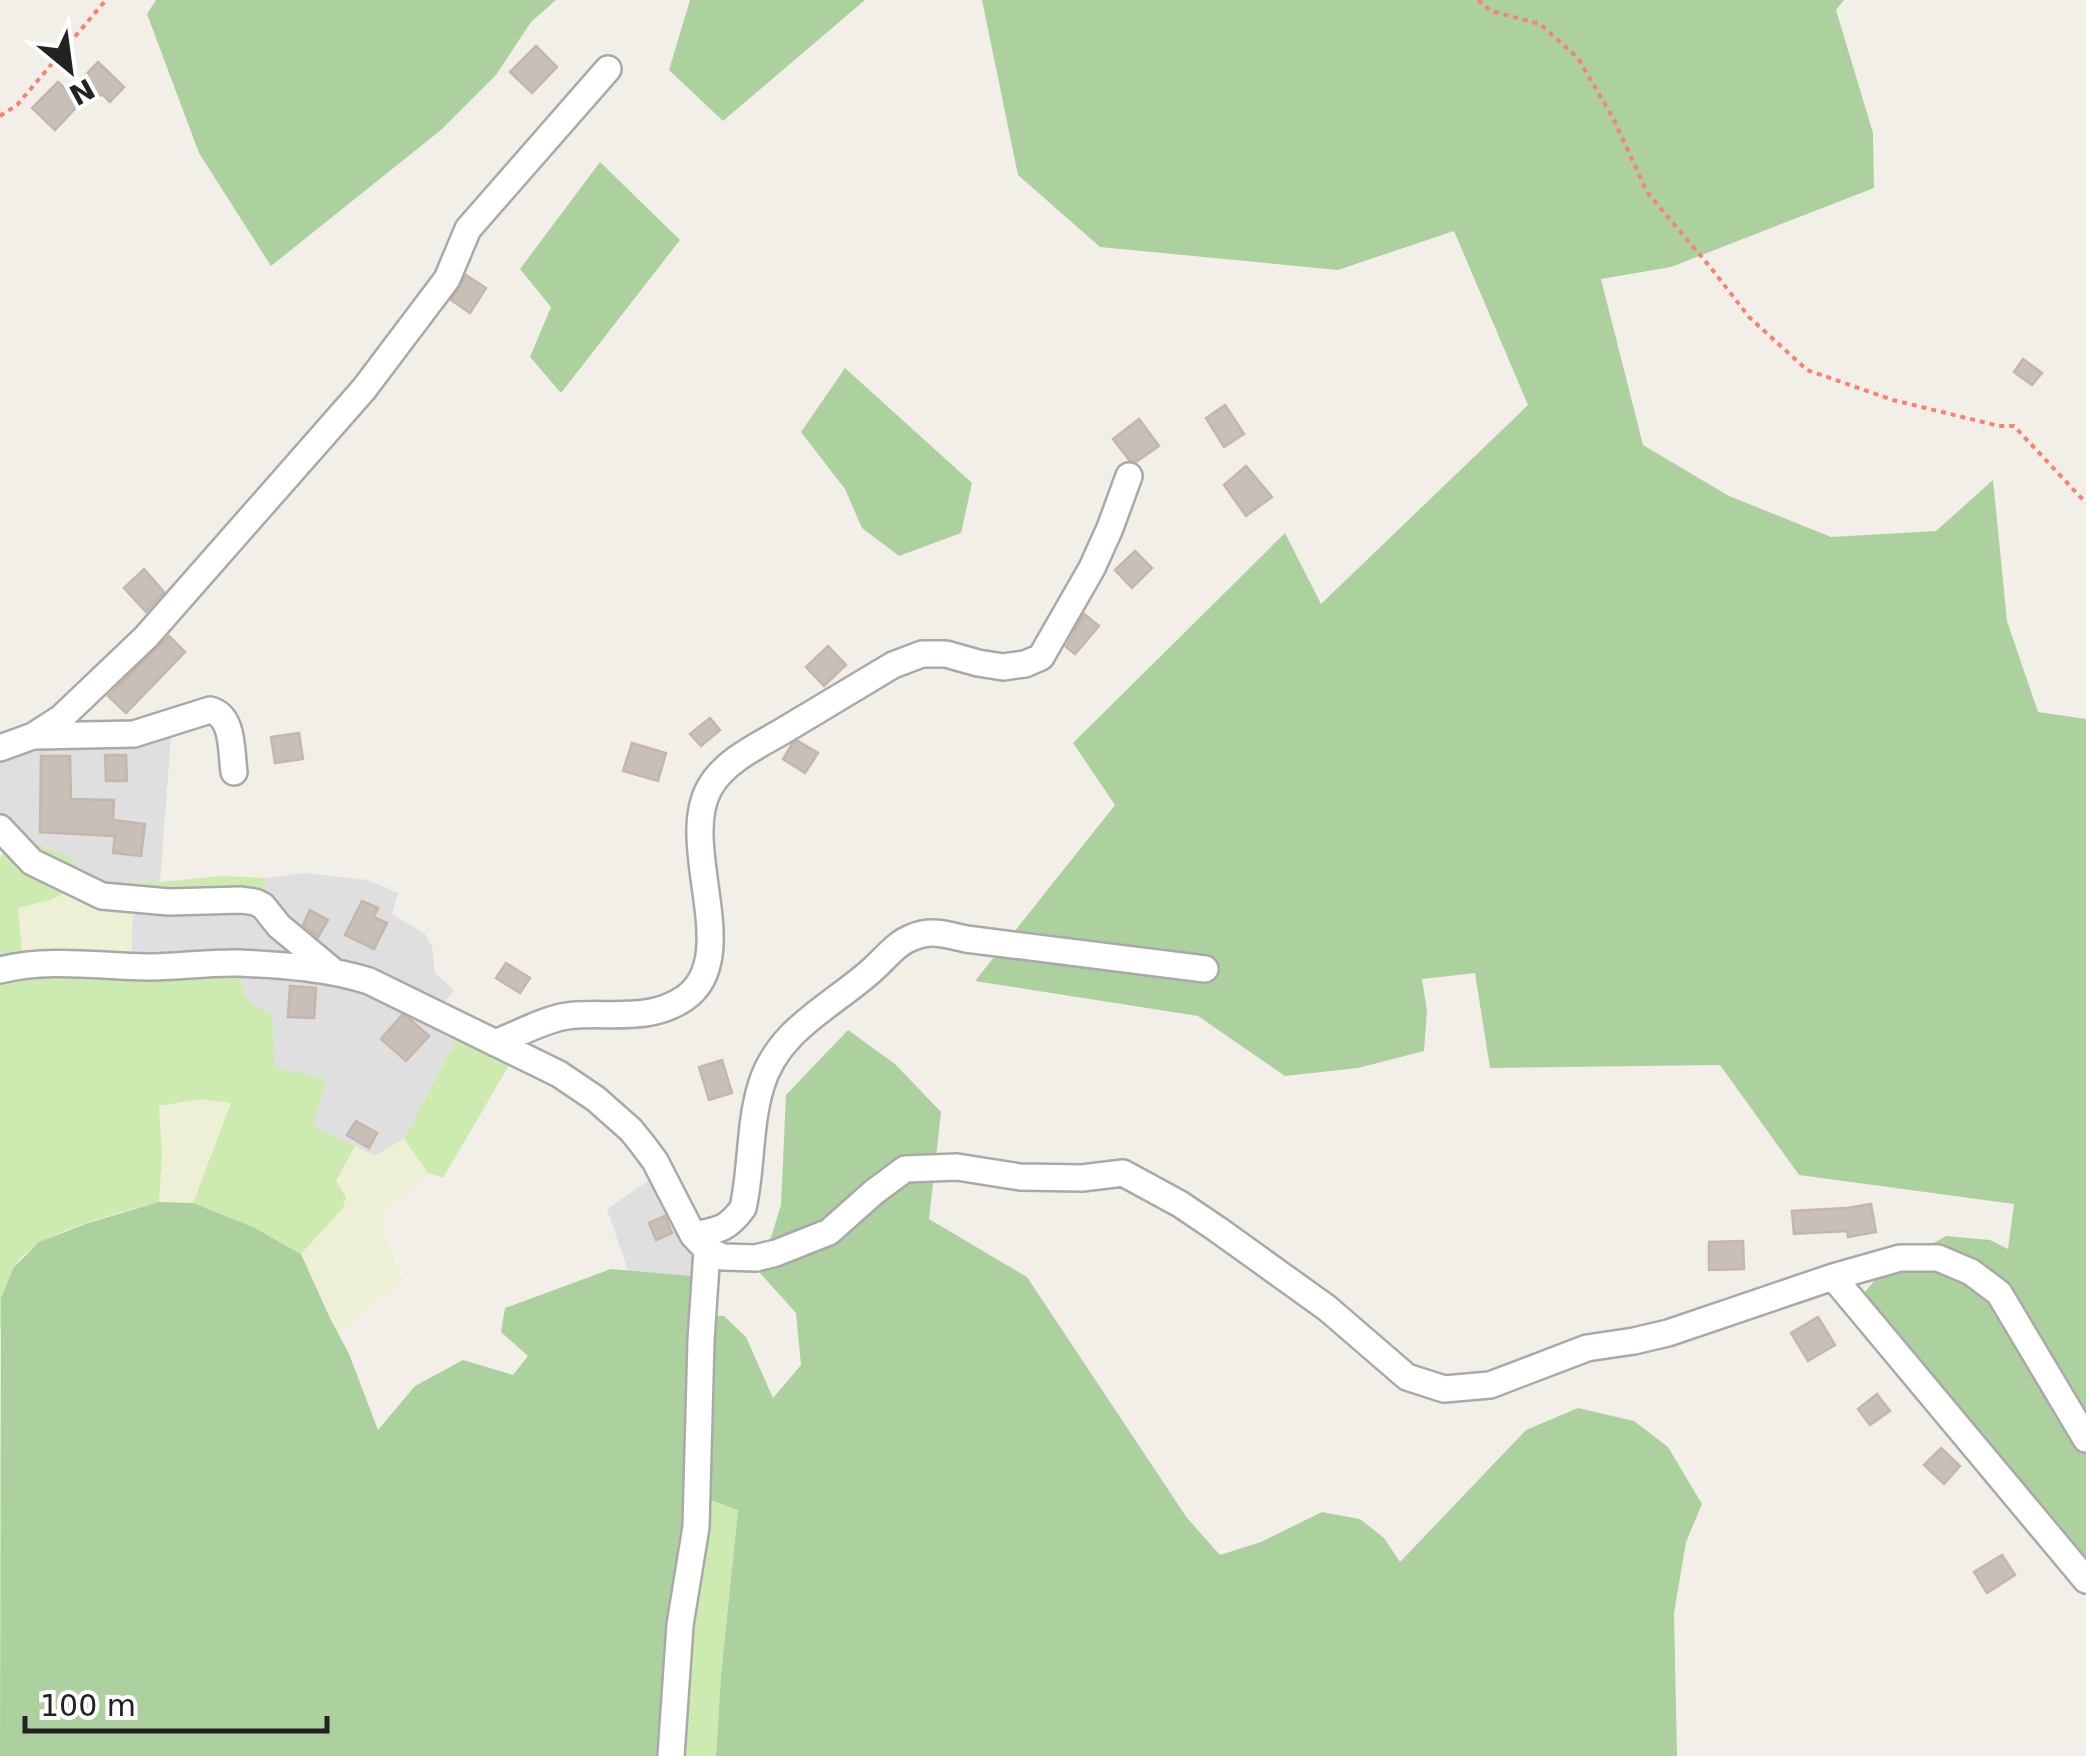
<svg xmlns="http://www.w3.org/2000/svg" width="2086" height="1756" font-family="'DejaVu Sans',sans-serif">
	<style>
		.residential { fill: #e0dfdf }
		.farmland { fill: #eef0d5 }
		.grass { fill: #cdebb0 }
		.forest { fill: #add19e }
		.building { fill: #c7bfb8; stroke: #c4b6ab; stroke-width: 2.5 }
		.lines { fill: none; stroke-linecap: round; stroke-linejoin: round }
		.minor-casing { stroke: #a9a9a9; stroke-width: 30 }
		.path { stroke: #fa8072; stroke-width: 4; stroke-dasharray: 5 5; stroke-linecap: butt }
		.minor { stroke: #fff; stroke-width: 25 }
	</style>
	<rect width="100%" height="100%" fill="#f2efe9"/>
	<!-- residential -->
	<path class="residential" d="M 171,736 L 160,882 L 99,884 L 79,874 L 69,857 L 16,836 L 0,822 L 0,755 L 39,743 L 127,743 Z
		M 305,873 L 368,880 L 398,893 L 392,914 L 425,934 L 432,947 L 435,973 L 454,990 L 442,1006 L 342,964 L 266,901 L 265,878 Z
		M 133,905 L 255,910 L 308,955 L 131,958 Z
		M 239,972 L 368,987 L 456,1039 L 404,1139 L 375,1156 L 313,1126 L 275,1068 L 271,1012 L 257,1008 L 246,1000 Z
		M 655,1176 L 693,1244 L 695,1260 L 692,1276 L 628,1271 L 607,1209 Z"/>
	<!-- farmland -->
	<path class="farmland" d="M 67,891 L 133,905 L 131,958 L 100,957 L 79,951 L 22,951 L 18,908 L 51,900 Z
		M 200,1099 L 231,1103 L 193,1203 L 159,1202 L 162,1155 L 159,1107 Z
		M 404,1139 L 428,1173 L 383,1215 L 382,1232 L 403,1279 L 338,1333 L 301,1254 L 343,1208 L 346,1197 L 336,1181 L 355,1146 L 375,1156 Z"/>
	<!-- grass -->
	<path class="grass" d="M 16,836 L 69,857 L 76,863 L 79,874 L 99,883 L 160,882 L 222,876 L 265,878 L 266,901 L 246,894 L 230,893 L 136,893 L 106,891 L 37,859 Z
		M 8,850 L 67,891 L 51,900 L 18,908 L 22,951 L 0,957 L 0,857 Z
		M 239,972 C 245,996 245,1005 271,1012 L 276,1067 L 326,1079 L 313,1126 L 355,1146 L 336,1181 L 346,1197 L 343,1208 L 301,1254 L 253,1227 L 193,1203 L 231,1103 L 200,1099 L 159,1106 L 162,1155 L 159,1202 C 121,1213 29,1232 13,1270 C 5,1288 4,1312 0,1332 L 0,981 L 21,976 Z
		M 456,1039 L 511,1062 L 443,1178 L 428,1173 L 404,1139 Z
		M 708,1499 L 738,1509 L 721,1675 L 716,1756 L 680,1756 L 680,1701 Z"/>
	<!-- forest -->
	<path class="forest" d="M 156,0 L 556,0 L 531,22 L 496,75 L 441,130 L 271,266 L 199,153 L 147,14 Z
		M 690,0 L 865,0 L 723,121 L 669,70 Z
		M 982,0 L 1844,0 L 1836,10 L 1873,133 L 1874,188 L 1671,267 L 1601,279 L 1643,445 L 1729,496 L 1831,537 L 1936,531 L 1993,480 L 2007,621 L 2038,712 L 2086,719 L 2086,1557 L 2004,1460 L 1889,1329 L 1864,1293 L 1881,1273 L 1946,1236 L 1990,1240 L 2008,1249 L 2014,1204 L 1799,1175 L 1720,1065 L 1490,1068 L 1475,973 L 1422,979 L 1427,1011 L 1424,1051 L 1358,1068 L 1285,1076 L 1198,1016 L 975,981 L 1115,805 L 1073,743 L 1285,533 L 1321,604 L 1528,405 L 1454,231 L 1338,270 L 1100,247 L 1018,175 Z
		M 600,162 L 680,240 L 561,393 L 530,357 L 551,307 L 520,269 Z
		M 845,368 L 972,483 L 961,533 L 899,556 L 862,528 L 845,489 L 801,432 Z
		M 848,1030 L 895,1064 L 941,1112 L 929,1219 L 1027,1277 L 1187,1518 L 1220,1555 L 1261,1542 L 1322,1512 L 1360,1519 L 1384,1538 L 1400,1562 L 1526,1430 L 1578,1408 L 1634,1421 L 1668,1447 L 1702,1504 L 1686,1542 L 1674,1613 L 1677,1756 L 716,1756 L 721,1675 L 738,1510 L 708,1499 L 686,1498 L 664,1682 L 664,1756 L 0,1756 L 1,1298 L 14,1267 L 39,1242 L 88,1223 L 159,1202 L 193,1203 L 253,1227 L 301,1254 L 330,1318 L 349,1354 L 378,1430 L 415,1386 L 463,1360 L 513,1375 L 528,1356 L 501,1332 L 505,1308 L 611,1269 L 692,1276 L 691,1315 L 724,1316 L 746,1337 L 773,1398 L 801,1365 L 796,1313 L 760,1273 L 781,1205 L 786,1095 Z"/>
	<!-- building -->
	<path class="building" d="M 536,46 L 557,67 L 532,93 L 510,72 Z
		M 98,62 L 124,87 L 110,102 L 102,94 L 95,100 L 89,94 L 55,130 L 32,108 L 58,82 L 69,92 Z
		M 466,275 L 486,288 L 470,313 L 451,300 Z
		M 2023,359 L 2042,373 L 2032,385 L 2014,372 Z
		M 1225,405 L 1244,434 L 1224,447 L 1206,418 Z
		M 1139,419 L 1159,446 L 1136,462 L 1129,460 L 1113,439 Z
		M 1246,466 L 1272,497 L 1246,516 L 1224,485 Z
		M 1135,551 L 1152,568 L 1132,588 L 1115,570 Z
		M 144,569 L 164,592 L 146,612 L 124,588 Z
		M 1084,614 L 1099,626 L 1075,654 L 1066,647 Z
		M 169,636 L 185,652 L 126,713 L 108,696 Z
		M 828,646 L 846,665 L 824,686 L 806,667 Z
		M 710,718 L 720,730 L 701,746 L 690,734 Z
		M 299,733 L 303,759 L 275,763 L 271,737 Z
		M 798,741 L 818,753 L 805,773 L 783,759 L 792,744 Z
		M 632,743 L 666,753 L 658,781 L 623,771 Z
		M 105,755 L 126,755 L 127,781 L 106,781 Z
		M 41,756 L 70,756 L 71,799 L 114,800 L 113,820 L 145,824 L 141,856 L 113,853 L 115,836 L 40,832 Z
		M 362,901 L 378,908 L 374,917 L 387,923 L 374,949 L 345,935 Z
		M 310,910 L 328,920 L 318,937 L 303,925 Z
		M 506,963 L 530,978 L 520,993 L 496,978 Z
		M 290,986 L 316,988 L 314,1018 L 288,1017 Z
		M 402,1015 L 411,1020 L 429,1036 L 406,1061 L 381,1039 Z
		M 722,1060 L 732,1093 L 709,1100 L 699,1067 Z
		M 356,1121 L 377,1133 L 369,1148 L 347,1135 Z
		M 1871,1204 L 1876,1232 L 1848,1237 L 1847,1231 L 1794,1234 L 1792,1211 L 1847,1208 Z
		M 665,1216 L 672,1233 L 656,1240 L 649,1223 Z
		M 1743,1241 L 1744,1269 L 1709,1270 L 1709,1242 Z
		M 1818,1317 L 1835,1345 L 1808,1361 L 1791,1333 Z
		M 1877,1394 L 1890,1411 L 1870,1425 L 1858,1409 Z
		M 1941,1448 L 1960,1466 L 1944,1484 L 1924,1465 Z
		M 2002,1555 L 2015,1575 L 1987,1593 L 1974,1572 Z"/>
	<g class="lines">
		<!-- minor casing -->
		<g class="minor-casing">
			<path id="minor" d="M 36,736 L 134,734 L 210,710 C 234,716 231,751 234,772
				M 0,748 L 33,736 L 61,718 L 146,637 L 364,389 L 447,279 L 468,229 L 608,69
				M 0,828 L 32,862 L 102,896 L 169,902 L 241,900 L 255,902 L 263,906 L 279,926 L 333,971
				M 0,970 C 49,958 97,966 147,967 C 177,967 209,962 239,963 C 283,965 328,968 369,981 L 559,1074 L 596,1099 L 631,1130 L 643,1145 L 655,1161 L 693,1235 L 707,1250 L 723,1257 L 756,1258 L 776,1253 L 829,1232 L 874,1192 L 905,1169 L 957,1167 L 1020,1177 L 1082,1178 L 1123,1173 L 1180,1204 L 1217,1229 L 1327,1308 L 1407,1377 L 1444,1389 L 1490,1385 L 1587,1348 L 1634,1341 L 1668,1333 L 1833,1277 L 1900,1258 L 1938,1258 L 1971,1272 L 1999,1293 L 2086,1439
				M 495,1043 C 516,1035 545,1019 567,1016 C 607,1011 649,1023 685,998 C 744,956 676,845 710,787 C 726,759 762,744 788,728 C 823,707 858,686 893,665 L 922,654 L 946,654 L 978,663 L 1003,667 L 1025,664 L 1041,657 L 1092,568 L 1110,528 L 1129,476
				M 693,1235 C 718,1230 727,1230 743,1208 C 752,1168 749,1125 761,1086 C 777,1030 832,1006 871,971 C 885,959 896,943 913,937 C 931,929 949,935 966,939 L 1205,969
				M 1833,1277 L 2086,1580
				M 671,1756 L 680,1625 L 696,1527 L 701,1340 L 707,1250"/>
		</g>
		<!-- path -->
		<path class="path" d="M 1478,0 L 1491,11 L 1540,24 L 1578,58 L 1613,118 L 1647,192 L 1711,268 L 1749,317 L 1807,370 L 1893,400 L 1999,426 L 2014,426 L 2086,503
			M 0,116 L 17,105 L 106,0"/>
		<!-- minor -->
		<use href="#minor" class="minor"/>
	</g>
	<!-- north arrow -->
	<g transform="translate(70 70) rotate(151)" stroke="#ffffff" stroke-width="8" paint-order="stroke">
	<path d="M0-8L18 38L0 25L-18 38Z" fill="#222222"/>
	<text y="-15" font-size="28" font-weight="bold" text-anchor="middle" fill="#222222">N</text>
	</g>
	<!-- scale -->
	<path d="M25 1716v15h302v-15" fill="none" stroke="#222222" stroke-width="5"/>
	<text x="40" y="1716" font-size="30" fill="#222222" stroke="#ffffff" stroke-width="8" paint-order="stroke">100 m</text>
</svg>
